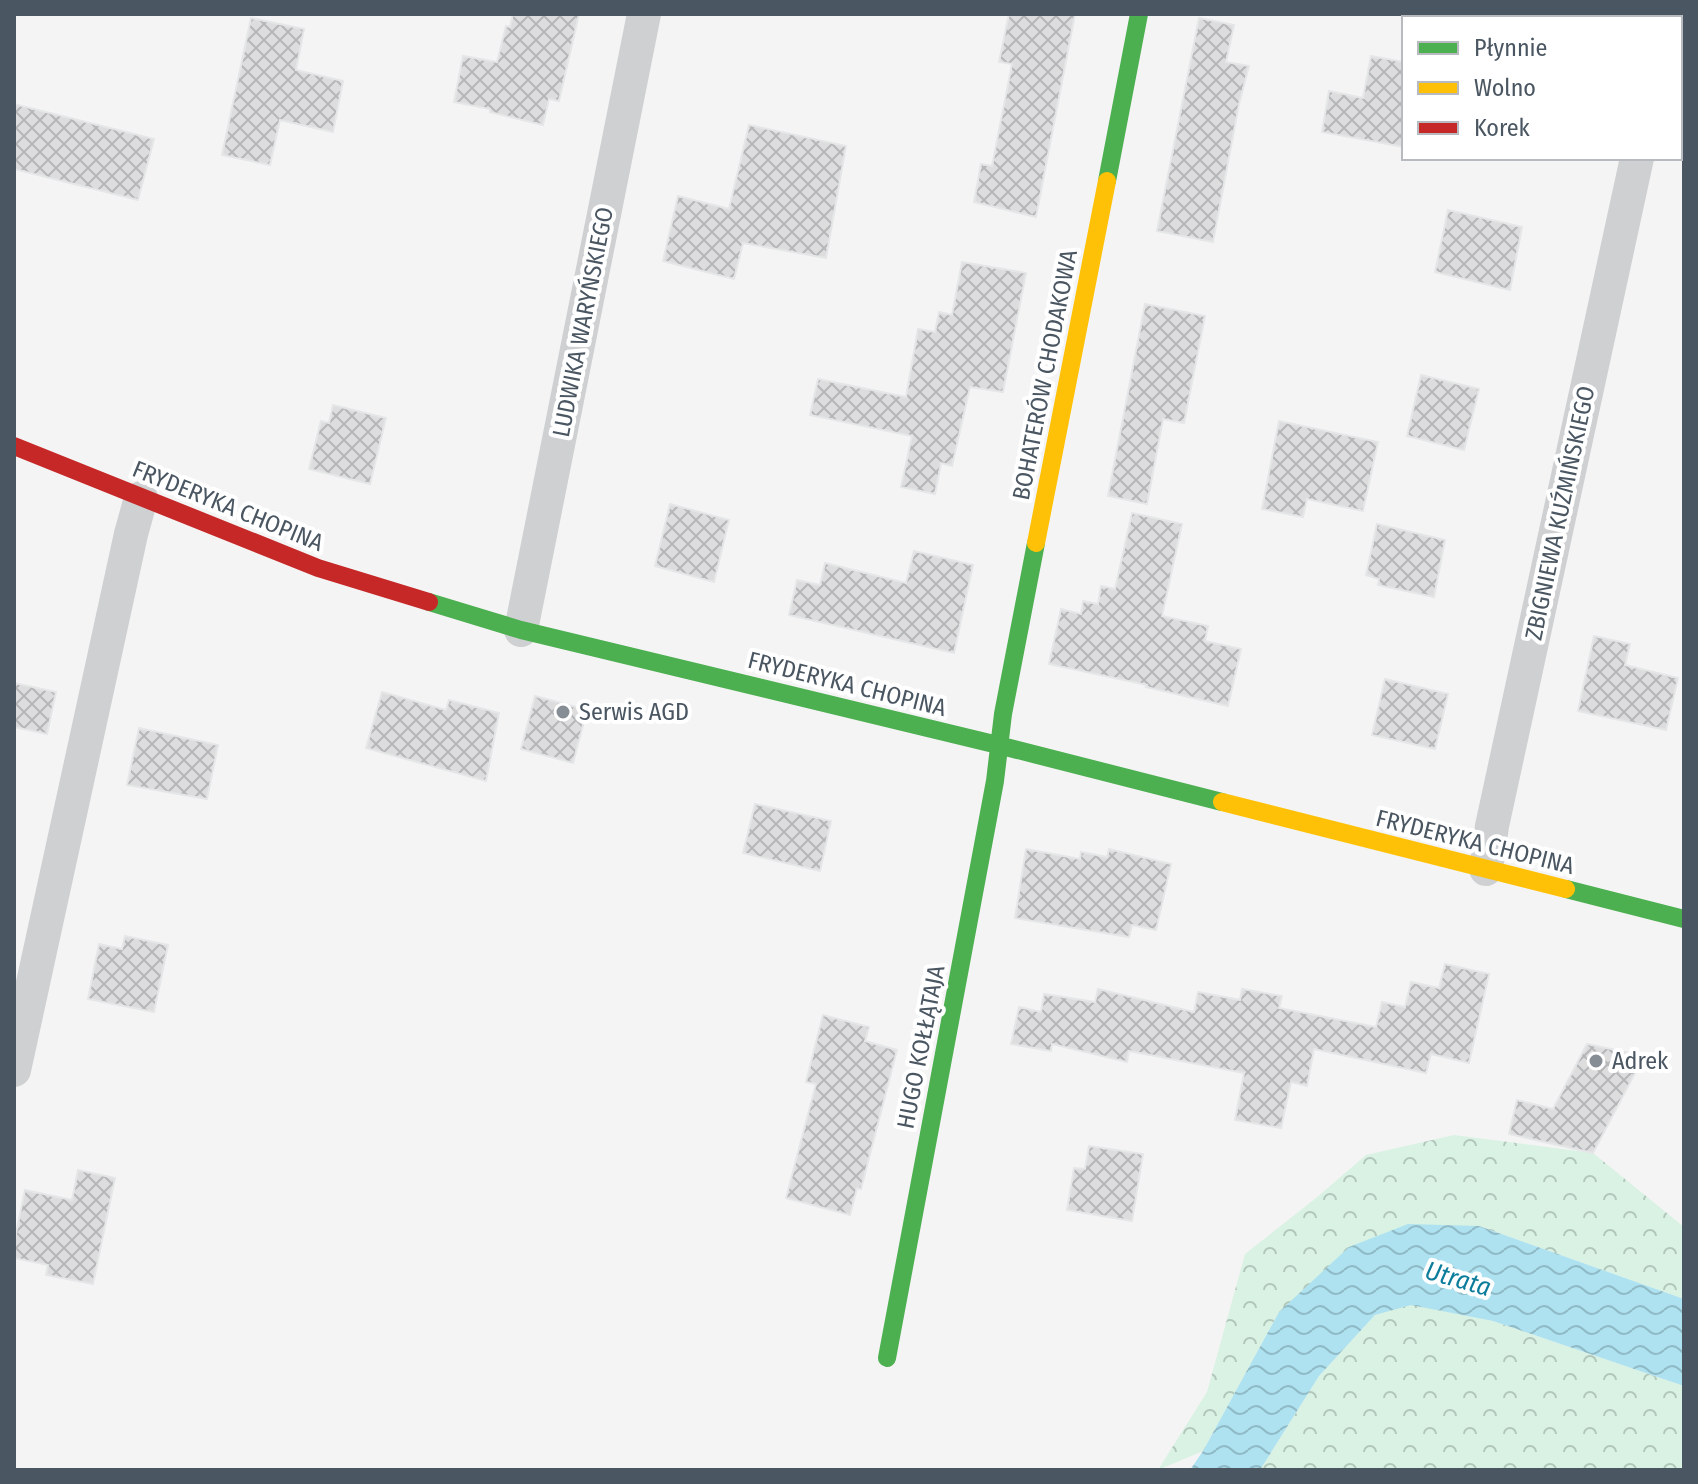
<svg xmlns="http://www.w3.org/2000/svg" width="1698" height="1484" font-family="'Fira Sans Condensed',sans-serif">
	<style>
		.forest { fill: url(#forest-crowns) }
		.water { fill: url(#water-waves) }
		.building { fill: url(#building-cross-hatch); stroke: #e5e6e7; stroke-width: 2 }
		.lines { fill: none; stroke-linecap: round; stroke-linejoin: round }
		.street { stroke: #ced0d2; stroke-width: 34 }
		.fast { stroke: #4caf50; stroke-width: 18 }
		.slow { stroke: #ffc107; stroke-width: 18 }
		.jam { stroke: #c62828; stroke-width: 18 }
		.poi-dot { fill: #868d94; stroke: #fff; stroke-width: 3 }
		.labels { text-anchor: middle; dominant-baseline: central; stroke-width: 8; stroke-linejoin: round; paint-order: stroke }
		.street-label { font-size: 24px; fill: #4a5661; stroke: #fff }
		.poi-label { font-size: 24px; fill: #4a5661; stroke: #fff; text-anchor: start }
		.water-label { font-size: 26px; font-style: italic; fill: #0c7c9b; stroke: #fff }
	</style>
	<defs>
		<pattern id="forest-crowns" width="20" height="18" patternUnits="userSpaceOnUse" patternTransform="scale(2)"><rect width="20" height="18" fill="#d9f2e3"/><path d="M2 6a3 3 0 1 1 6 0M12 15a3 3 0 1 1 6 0" fill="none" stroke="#b2c7bb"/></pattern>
		<pattern id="water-waves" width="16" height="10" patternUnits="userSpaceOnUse" patternTransform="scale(2)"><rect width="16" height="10" fill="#aee2f0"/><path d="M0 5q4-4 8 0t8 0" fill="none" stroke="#90bac6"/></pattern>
		<pattern id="building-cross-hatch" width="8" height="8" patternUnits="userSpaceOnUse" patternTransform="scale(2)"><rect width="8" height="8" fill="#ddddde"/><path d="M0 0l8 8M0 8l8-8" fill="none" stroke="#b5b6b7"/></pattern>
	</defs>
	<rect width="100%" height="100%" fill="#f4f4f4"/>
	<!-- forest -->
	<path class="forest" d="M 1454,1135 L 1593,1153 L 1684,1227 L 1684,1299 L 1479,1226 L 1279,1312 L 1203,1451 L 1158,1470 L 1207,1392 L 1245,1254 L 1316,1198 L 1366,1155 Z
		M 1411,1304 L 1493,1321 L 1684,1386 L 1684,1470 L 1260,1470 L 1319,1376 L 1375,1315 Z"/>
	<!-- water -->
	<path class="water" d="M 1408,1224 L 1479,1226 L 1684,1299 L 1684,1386 L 1493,1321 L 1411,1305 L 1375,1315 L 1319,1376 L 1260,1470 L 1190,1470 L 1203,1451 L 1279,1312 L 1349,1247 Z"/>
	<!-- building -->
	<path class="building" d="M 513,14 L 579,14 L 559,101 L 549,99 L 543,125 L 490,112 L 490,109 L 454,102 L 463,56 L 497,62 L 506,26 L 510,27 Z
		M 1009,14 L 1075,14 L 1036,217 L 974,202 L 981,164 L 992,166 L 1012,64 L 999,62 Z
		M 251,18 L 304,29 L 296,70 L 343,81 L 333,132 L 280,120 L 270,165 L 222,155 Z
		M 1199,18 L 1234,25 L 1226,62 L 1249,66 L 1239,104 L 1213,242 L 1157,231 Z
		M 1371,56 L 1404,62 L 1404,147 L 1322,132 L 1329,91 L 1363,98 Z
		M 14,104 L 154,139 L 138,200 L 14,169 Z
		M 749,125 L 846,146 L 826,258 L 743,243 L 734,279 L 663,261 L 678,196 L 729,209 Z
		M 1448,210 L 1522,227 L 1510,290 L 1435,272 Z
		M 962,262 L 1026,273 L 1003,392 L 970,387 L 952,466 L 941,463 L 935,494 L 901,487 L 912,436 L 810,415 L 818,379 L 906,397 L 918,329 L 935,332 L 939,312 L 952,315 Z
		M 1145,304 L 1205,316 L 1184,423 L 1163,419 L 1147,504 L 1108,496 Z
		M 1421,375 L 1479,389 L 1464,450 L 1407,436 Z
		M 333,405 L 386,418 L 370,484 L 309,469 L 321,421 L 329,423 Z
		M 1279,421 L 1378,442 L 1363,511 L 1307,499 L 1303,517 L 1262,509 Z
		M 670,504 L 729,520 L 714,582 L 655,566 Z
		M 1132,513 L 1182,524 L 1162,616 L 1208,626 L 1205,641 L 1241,649 L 1228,706 L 1146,687 L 1147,685 L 1049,664 L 1061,609 L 1081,614 L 1083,601 L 1098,604 L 1101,586 L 1115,589 Z
		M 1377,524 L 1445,540 L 1434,597 L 1378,585 L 1379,579 L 1366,575 Z
		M 914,551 L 973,565 L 954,653 L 789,615 L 797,580 L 820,585 L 825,563 L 906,583 Z
		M 1594,636 L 1630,644 L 1625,665 L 1678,678 L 1666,730 L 1578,711 Z
		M 1385,679 L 1448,694 L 1435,749 L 1372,735 Z
		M 14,683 L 56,692 L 47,734 L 14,727 Z
		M 382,692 L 446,710 L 449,700 L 499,713 L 486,781 L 366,748 Z
		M 535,696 L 587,710 L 573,763 L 521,749 Z
		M 139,728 L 218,745 L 207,799 L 127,785 Z
		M 755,804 L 831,821 L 820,871 L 743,853 Z
		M 1026,849 L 1080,859 L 1081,852 L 1107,857 L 1109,849 L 1171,864 L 1156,930 L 1132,925 L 1129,937 L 1015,918 Z
		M 125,936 L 168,945 L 154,1012 L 88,999 L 99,944 L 122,949 Z
		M 1445,964 L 1489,974 L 1469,1063 L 1431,1054 L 1426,1073 L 1314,1049 L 1307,1086 L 1291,1082 L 1281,1128 L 1235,1120 L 1244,1073 L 1129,1051 L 1127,1062 L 1052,1044 L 1051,1051 L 1011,1044 L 1019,1007 L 1041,1012 L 1044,994 L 1095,1002 L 1098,989 L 1194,1012 L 1198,992 L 1240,1000 L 1242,989 L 1282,996 L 1279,1008 L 1376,1027 L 1382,1002 L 1405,1007 L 1411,982 L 1439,988 Z
		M 823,1015 L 869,1027 L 865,1041 L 897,1050 L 861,1189 L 857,1188 L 850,1215 L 786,1198 L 816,1084 L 806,1082 Z
		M 1587,1044 L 1644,1056 L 1593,1153 L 1509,1134 L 1517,1100 L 1553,1109 Z
		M 1089,1146 L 1143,1154 L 1132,1221 L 1067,1210 L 1074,1168 L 1085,1169 Z
		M 78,1170 L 115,1178 L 93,1284 L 46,1275 L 48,1265 L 14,1258 L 14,1243 L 25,1190 L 72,1200 Z"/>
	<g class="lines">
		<!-- street -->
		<path class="street" d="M 1667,18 L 1668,14
			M 521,630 L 644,14
			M 1486,869 L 1492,826 L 1637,158
			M 14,1070 L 131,534 L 141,498"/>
		<!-- fast -->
		<path class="fast" d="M 1107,181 L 1139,14
			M 429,602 L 521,630 L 998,745 L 1222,802
			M 1566,889 L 1684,919
			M 887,1358 L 995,781 L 1003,714 L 1036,543"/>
		<!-- slow -->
		<path class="slow" d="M 1036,543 L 1107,181
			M 1222,802 L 1566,889"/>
		<!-- jam -->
		<path class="jam" d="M 14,446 L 318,568 L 429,602"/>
	</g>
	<!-- markers -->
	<g class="poi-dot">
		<circle cx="563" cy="712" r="8"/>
		<circle cx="1596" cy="1061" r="8"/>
	</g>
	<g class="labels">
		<!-- street labels -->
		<g class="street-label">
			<text transform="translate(583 322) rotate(-79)">LUDWIKA WARYŃSKIEGO</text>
			<text transform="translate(1045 375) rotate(-79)">BOHATERÓW CHODAKOWA</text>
			<text transform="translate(228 506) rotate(22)">FRYDERYKA CHOPINA</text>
			<text transform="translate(1560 513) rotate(-78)">ZBIGNIEWA KUŹMIŃSKIEGO</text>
			<text transform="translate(847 684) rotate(14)">FRYDERYKA CHOPINA</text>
			<text transform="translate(1475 842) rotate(14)">FRYDERYKA CHOPINA</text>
			<text transform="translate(921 1047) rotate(-79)">HUGO KOŁŁĄTAJA</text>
		</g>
		<!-- poi labels -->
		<g class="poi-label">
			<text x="579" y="712">Serwis AGD</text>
			<text x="1612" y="1061">Adrek</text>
		</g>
		<!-- water labels -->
		<g class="water-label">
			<text transform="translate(1458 1279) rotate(16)">Utrata</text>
		</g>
	</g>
	<!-- border -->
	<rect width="1698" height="1484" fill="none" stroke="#4a5661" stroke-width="32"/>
	<!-- legend -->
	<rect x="1402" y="16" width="280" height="144" fill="#ffffff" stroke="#b7bbc0" stroke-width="2"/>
	<rect x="1418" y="42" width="40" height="12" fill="#4caf50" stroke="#b7bbc0" stroke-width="2"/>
	<text x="1474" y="56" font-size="24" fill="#4a5661">Płynnie</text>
	<rect x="1418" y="82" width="40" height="12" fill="#ffc107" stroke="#b7bbc0" stroke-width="2"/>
	<text x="1474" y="96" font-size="24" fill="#4a5661">Wolno</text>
	<rect x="1418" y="122" width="40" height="12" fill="#c62828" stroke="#b7bbc0" stroke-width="2"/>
	<text x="1474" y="136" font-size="24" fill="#4a5661">Korek</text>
</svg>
